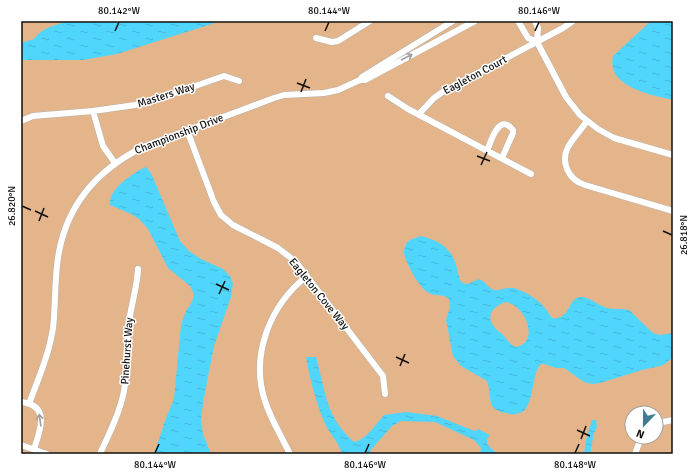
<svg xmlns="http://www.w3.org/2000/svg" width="694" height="475" font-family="Signika,sans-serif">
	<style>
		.grass { fill: #e4b58a; fill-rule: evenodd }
		.water { fill: url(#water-ripples); fill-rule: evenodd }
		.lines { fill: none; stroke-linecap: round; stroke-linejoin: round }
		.minor-casing { stroke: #b6b3b0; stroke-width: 7 }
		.minor { stroke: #fff; stroke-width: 6 }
		.oneway { stroke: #a09f9f }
		.ticks { fill: none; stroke: #11100f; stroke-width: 1.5 }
		.labels { text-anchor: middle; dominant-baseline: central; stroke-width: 3; stroke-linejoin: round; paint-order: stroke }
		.street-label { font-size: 11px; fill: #11100f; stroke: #fff }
		.neatline { fill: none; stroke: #11100f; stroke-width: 1.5 }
		.ticks-label { font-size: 10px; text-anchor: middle; fill: #11100f }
	</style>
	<defs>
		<pattern id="water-ripples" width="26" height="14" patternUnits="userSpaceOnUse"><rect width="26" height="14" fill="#50d6fd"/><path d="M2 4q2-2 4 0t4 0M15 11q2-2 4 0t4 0" fill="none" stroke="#45b7d8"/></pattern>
	</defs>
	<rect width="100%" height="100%" fill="#e0dddb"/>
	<!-- grass -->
	<path class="grass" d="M 21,21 L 673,21 L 673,454 L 21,454 ZM 632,413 L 656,413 L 656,437 L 632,437 Z"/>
	<!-- water -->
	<path class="water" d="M 68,21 L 221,21 L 117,54 L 83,60 L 21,60 L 21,43 L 34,39 C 43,27 54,26 68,21 Z
		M 651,21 L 673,21 L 673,100 C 651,95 606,87 613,56 Z
		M 146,167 L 151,173 L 180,241 L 189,251 L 201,259 L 223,269 L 230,276 L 233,284 L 231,297 L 214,346 L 203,403 L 201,420 L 203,434 L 211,454 L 154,454 L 166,418 L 174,399 L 181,325 L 186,311 L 192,302 L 194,294 L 190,286 L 168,268 L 148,229 L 139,219 L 131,214 L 110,205 C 110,201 110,197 113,193 C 117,185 137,170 146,167 Z
		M 421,236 C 440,241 452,248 457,268 C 458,274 459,278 462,283 L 468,284 L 479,279 C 485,281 488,288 494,290 C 500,291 506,287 513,288 C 523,290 538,299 545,308 C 548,311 549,315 552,318 C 571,320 567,299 580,297 C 588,296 597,304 604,307 C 612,310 620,308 629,310 L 653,333 L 660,335 L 673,333 L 673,357 L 665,364 L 660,366 L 642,370 L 600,383 L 592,384 L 584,382 L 564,368 L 556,368 L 544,364 L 541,364 C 528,377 538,418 510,414 C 483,409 494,401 487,381 L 461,366 L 453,356 L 446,320 L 450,307 L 449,299 C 443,293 436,297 429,293 C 420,289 404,261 404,251 C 404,248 406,245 407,242 L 412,239 ZM 506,302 C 527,306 540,344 515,347 C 510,344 508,341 504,336 C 501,332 495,330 493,325 C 485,314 496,305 506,302 Z
		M 306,357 L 316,357 C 326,392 325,416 354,442 C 367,439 375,425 384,415 L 406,412 L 437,416 L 472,430 L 476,431 L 478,429 L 490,435 L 487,439 L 487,444 L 497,454 L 480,454 L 481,448 L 474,440 L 435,422 L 401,421 L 392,426 L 376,444 L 371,450 L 369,454 L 342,454 C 339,443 330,434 325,424 C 316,402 310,380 306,357 Z
		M 592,420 L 596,420 L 597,427 L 594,433 L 590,454 L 584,454 L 586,440 Z"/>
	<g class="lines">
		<!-- minor casing -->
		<g class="minor-casing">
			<path id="minor" d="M 518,21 L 528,38 L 537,42
				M 535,21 L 538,28 L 537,42 L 566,97 L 580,115 L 598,129 L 614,138 L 673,155
				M 316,38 L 332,42 L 338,41 L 370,21
				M 360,80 L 362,77 L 453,21
				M 388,96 L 408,109 L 531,174
				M 93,111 L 103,146 L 115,163
				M 419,114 L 434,98 L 444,91 L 563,28 L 573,21
				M 21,121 L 33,116 L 93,111 L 135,105 L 155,100 L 224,76 L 239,81
				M 587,121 C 581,130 573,138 568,147 C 560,163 569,180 585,185 L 673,211
				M 187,130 L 214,202 L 221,215 L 233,225 L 278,248 L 296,262 L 383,376 L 385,394
				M 487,151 C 491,141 499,112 513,130 L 513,133 L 502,158
				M 21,402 C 51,405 40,431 34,449
				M 29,404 C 38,379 49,355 53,328 C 56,303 54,277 59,252 C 68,203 99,169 143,147 L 274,98 L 284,95 L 324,93 L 338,90 L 360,80 L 365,80 L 475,21
				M 656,426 L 663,422 L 673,420
				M 21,445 L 47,454
				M 100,454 C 109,434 120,412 124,391 C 128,370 126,350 128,329 C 130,309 137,289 138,269
				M 290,454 C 282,437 271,420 265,401 C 250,355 270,305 307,276
				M 635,454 L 639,443 L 643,437"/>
		</g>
		<!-- minor -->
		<use href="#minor" class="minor"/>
	</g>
	<!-- one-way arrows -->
	<defs><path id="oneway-shaft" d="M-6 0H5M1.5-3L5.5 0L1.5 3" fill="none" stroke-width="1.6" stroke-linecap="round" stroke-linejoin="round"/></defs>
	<g class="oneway">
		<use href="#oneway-shaft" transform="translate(407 57) rotate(-28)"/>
		<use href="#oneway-shaft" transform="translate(40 420) rotate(-98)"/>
	</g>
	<!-- ticks -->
	<path class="ticks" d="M 115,31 L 119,22M 325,31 L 329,22M 535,31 L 539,22M 297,83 L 310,88M 301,92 L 306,79M 477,156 L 490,161M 481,165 L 487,152M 22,206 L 31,210M 35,211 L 48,217M 39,221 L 44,208M 663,231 L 672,235M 216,284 L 229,290M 219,294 L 225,281M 396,357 L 409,363M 400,366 L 405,354M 577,430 L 590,436M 581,439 L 586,426M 155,453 L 159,444M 365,453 L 369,444M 575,453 L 579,444"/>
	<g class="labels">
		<!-- street labels -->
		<g class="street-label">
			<text transform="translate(475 75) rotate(-28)">Eagleton Court</text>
			<text transform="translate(166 95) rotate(-18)">Masters Way</text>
			<text transform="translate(179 134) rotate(-21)">Championship Drive</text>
			<text transform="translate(319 294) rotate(51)">Eagleton Cove Way</text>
			<text transform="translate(127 351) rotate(-86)">Pinehurst Way</text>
		</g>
	</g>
	<!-- border -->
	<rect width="694" height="475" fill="none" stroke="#ffffff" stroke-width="44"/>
	<!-- north arrow -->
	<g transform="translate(644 425) rotate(202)"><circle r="19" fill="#ffffff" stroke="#a09f9f"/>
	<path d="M0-3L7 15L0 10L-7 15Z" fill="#3d7d91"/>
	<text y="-6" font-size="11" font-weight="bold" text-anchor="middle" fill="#11100f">N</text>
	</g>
	<rect x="22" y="22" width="650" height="431" class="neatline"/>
	<g class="ticks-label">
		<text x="119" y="14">80.142°W</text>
		<text x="329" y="14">80.144°W</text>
		<text x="539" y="14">80.146°W</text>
		<text transform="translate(11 206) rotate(-90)" y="4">26.820°N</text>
		<text transform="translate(683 235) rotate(-90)" y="4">26.818°N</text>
		<text x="155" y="468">80.144°W</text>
		<text x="365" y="468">80.146°W</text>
		<text x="575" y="468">80.148°W</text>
	</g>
</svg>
